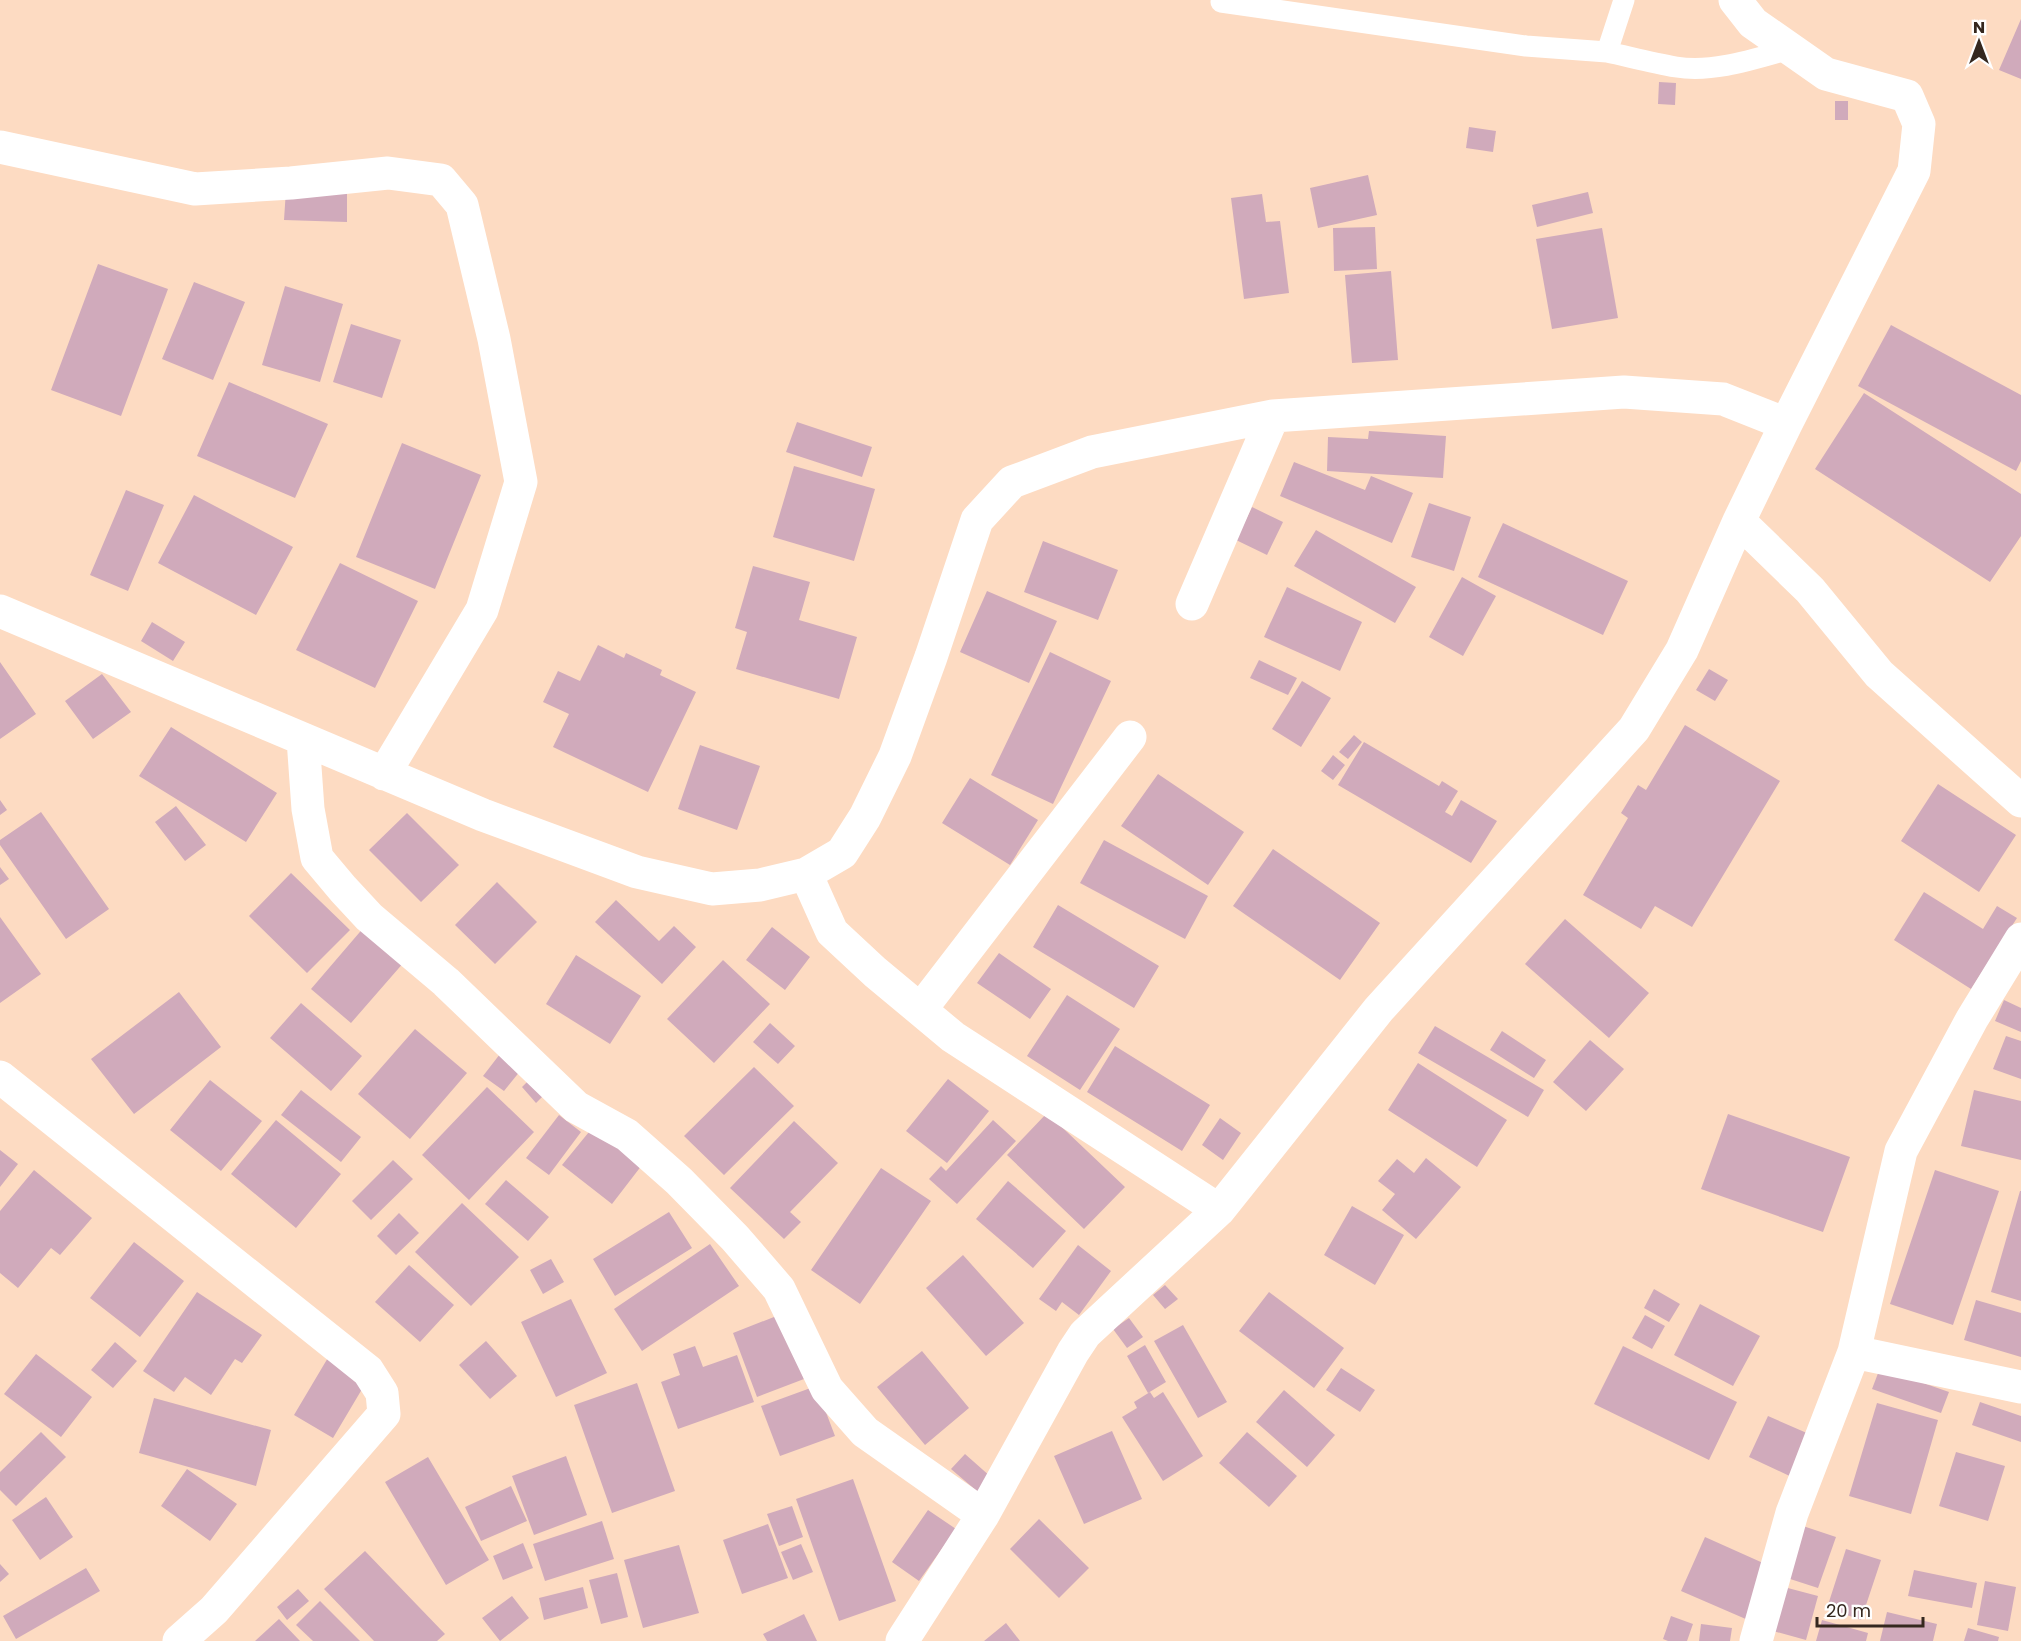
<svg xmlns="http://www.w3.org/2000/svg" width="2021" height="1641" font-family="Poppins,sans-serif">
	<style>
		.building { fill: #d0aabb }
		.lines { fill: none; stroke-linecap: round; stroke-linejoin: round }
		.service { stroke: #fff; stroke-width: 21 }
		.minor { stroke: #fff; stroke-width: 33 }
	</style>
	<rect width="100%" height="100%" fill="#fddbc2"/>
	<!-- building -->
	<path class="building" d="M 2021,19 L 2021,79 L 1999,70 Z
		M 1659,82 L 1676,83 L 1675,105 L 1658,104 Z
		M 1835,101 L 1848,101 L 1848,120 L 1835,120 Z
		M 1469,127 L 1496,131 L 1493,152 L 1466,148 Z
		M 1368,175 L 1377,215 L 1318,228 L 1310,188 Z
		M 286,190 L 347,192 L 347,222 L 284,220 Z
		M 1588,192 L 1593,213 L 1537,227 L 1532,205 Z
		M 1262,194 L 1266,222 L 1280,221 L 1289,293 L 1244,299 L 1231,198 Z
		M 1375,227 L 1377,269 L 1334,271 L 1333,228 Z
		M 1602,228 L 1618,318 L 1552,329 L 1536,239 Z
		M 98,264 L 168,289 L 121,416 L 51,390 Z
		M 1391,271 L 1398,360 L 1352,363 L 1345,275 Z
		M 194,282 L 245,302 L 213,380 L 162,359 Z
		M 285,286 L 343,304 L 320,382 L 262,365 Z
		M 351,324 L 401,340 L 382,398 L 333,382 Z
		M 1891,325 L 2021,395 L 2021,461 L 2016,471 L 1858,386 Z
		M 229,382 L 328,424 L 295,498 L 197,456 Z
		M 1864,393 L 2021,494 L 2021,536 L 1990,582 L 1815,469 Z
		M 797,422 L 872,447 L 862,477 L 786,452 Z
		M 1369,431 L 1446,436 L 1443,478 L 1327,471 L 1328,437 L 1368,439 Z
		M 402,443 L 481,475 L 435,589 L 356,557 Z
		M 1294,462 L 1365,490 L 1371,476 L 1413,493 L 1392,543 L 1280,496 Z
		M 794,466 L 875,489 L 854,561 L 773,537 Z
		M 126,490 L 164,505 L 128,591 L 90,575 Z
		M 194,495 L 293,547 L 256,615 L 158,563 Z
		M 1429,503 L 1471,517 L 1454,571 L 1411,557 Z
		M 1252,507 L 1283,522 L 1267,555 L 1236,540 Z
		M 1503,523 L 1628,581 L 1603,635 L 1478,577 Z
		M 1316,530 L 1416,587 L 1395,623 L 1294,566 Z
		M 1043,541 L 1118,570 L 1098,620 L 1024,592 Z
		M 340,563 L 418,601 L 375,688 L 296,650 Z
		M 753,566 L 810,582 L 799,620 L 857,637 L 839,699 L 736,669 L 747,632 L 735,628 Z
		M 1462,577 L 1496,596 L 1463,656 L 1429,637 Z
		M 1287,587 L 1362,622 L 1340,671 L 1264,637 Z
		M 987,591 L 1057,621 L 1029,683 L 960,652 Z
		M 152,622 L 185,642 L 173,661 L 141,641 Z
		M 598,645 L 624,658 L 626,653 L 662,670 L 660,675 L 696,692 L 648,792 L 553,747 L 569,714 L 543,702 L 558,671 L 580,681 Z
		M 1050,652 L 1111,681 L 1053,804 L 991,775 Z
		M 1259,660 L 1297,678 L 1288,695 L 1250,678 Z
		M 0,662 L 36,714 L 0,739 Z
		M 1709,669 L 1728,680 L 1715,701 L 1696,690 Z
		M 102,674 L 131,712 L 93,739 L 65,701 Z
		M 1302,681 L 1331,698 L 1301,747 L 1272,729 Z
		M 1685,725 L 1780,781 L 1692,927 L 1655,906 L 1641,929 L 1583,895 L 1628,818 L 1621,813 L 1638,785 L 1646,790 Z
		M 171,727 L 277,793 L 246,842 L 139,776 Z
		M 1354,735 L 1362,742 L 1348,759 L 1339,752 Z
		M 1364,742 L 1439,786 L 1442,781 L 1458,791 L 1445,812 L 1452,816 L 1461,800 L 1497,821 L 1471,863 L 1338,785 Z
		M 700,745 L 760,766 L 737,830 L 678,809 Z
		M 1333,755 L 1345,765 L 1333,780 L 1321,771 Z
		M 1158,774 L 1244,832 L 1208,885 L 1121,826 Z
		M 970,778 L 1038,820 L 1010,865 L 942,823 Z
		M 1938,784 L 2016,835 L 1979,892 L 1901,841 Z
		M 0,800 L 7,810 L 0,815 Z
		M 176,806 L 206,845 L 185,861 L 155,822 Z
		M 41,812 L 109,909 L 66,939 L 0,845 L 0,840 Z
		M 407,813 L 459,865 L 421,902 L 369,850 Z
		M 1104,840 L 1208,896 L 1185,939 L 1080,883 Z
		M 1273,849 L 1380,923 L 1340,980 L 1233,906 Z
		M 0,867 L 9,879 L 0,885 Z
		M 291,873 L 350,930 L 307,973 L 249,916 Z
		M 497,882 L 537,922 L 495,964 L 455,925 Z
		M 1924,892 L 1983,929 L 1997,906 L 2017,918 L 1971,989 L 1894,940 Z
		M 616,900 L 659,941 L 674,926 L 696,947 L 662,984 L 595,922 Z
		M 1058,905 L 1159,966 L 1134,1008 L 1033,947 Z
		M 0,917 L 41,974 L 0,1003 Z
		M 1565,919 L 1649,993 L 1609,1038 L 1525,964 Z
		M 365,926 L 405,961 L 351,1023 L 311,989 Z
		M 772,927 L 810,957 L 785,990 L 746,960 Z
		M 999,953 L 1051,989 L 1030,1019 L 977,983 Z
		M 576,955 L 641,996 L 610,1044 L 546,1004 Z
		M 723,960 L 770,1004 L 714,1063 L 667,1019 Z
		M 179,992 L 221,1047 L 134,1114 L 91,1059 Z
		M 1067,995 L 1120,1029 L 1080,1090 L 1027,1056 Z
		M 2004,1000 L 2021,1008 L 2021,1032 L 1995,1021 Z
		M 301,1003 L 362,1056 L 331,1091 L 270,1038 Z
		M 770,1023 L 795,1046 L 778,1064 L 753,1042 Z
		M 1435,1026 L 1544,1090 L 1528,1117 L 1418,1053 Z
		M 415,1029 L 467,1073 L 410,1139 L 358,1094 Z
		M 1502,1031 L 1546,1060 L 1534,1078 L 1490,1050 Z
		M 2006,1036 L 2021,1041 L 2021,1079 L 1993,1069 Z
		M 1590,1040 L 1624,1069 L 1586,1111 L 1553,1082 Z
		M 1115,1046 L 1210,1105 L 1182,1151 L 1087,1092 Z
		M 500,1054 L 521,1070 L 504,1091 L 483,1076 Z
		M 1418,1063 L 1507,1120 L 1477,1167 L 1388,1110 Z
		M 754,1067 L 794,1106 L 724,1175 L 684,1136 Z
		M 532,1077 L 547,1092 L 536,1103 L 522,1087 Z
		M 948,1079 L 989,1111 L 947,1163 L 906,1131 Z
		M 210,1080 L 262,1121 L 221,1171 L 170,1130 Z
		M 487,1087 L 534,1132 L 469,1200 L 422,1155 Z
		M 301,1090 L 361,1137 L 341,1162 L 281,1115 Z
		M 1974,1090 L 2021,1101 L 2021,1160 L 1961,1146 Z
		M 1047,1113 L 1125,1187 L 1084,1229 L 1007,1155 Z
		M 1728,1114 L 1850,1157 L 1823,1232 L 1701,1189 Z
		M 559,1115 L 581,1132 L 549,1175 L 526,1158 Z
		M 1220,1118 L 1241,1133 L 1223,1160 L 1202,1145 Z
		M 276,1120 L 341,1174 L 296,1228 L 231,1174 Z
		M 993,1120 L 1016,1141 L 957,1204 L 929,1179 L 941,1166 L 946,1171 Z
		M 794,1121 L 838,1163 L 790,1212 L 801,1222 L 784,1239 L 730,1188 Z
		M 593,1127 L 642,1165 L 612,1204 L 562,1165 Z
		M 0,1150 L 18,1164 L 0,1187 Z
		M 1426,1158 L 1461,1187 L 1416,1239 L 1382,1210 L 1395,1194 L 1378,1181 L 1397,1159 L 1414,1173 Z
		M 393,1160 L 413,1179 L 371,1220 L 352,1201 Z
		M 881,1168 L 931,1201 L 860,1304 L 811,1270 Z
		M 34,1170 L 92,1218 L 60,1255 L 51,1248 L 18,1288 L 0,1273 L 0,1211 Z
		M 1935,1170 L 1999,1191 L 1953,1325 L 1890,1304 Z
		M 506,1180 L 549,1217 L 528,1241 L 485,1204 Z
		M 1008,1181 L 1066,1231 L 1033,1268 L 976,1219 Z
		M 2020,1191 L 2021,1191 L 2021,1301 L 1991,1292 Z
		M 462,1203 L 519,1257 L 471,1306 L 415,1252 Z
		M 1352,1206 L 1404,1235 L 1375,1285 L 1324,1255 Z
		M 669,1212 L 692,1248 L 615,1296 L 593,1259 Z
		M 399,1213 L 419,1233 L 396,1255 L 377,1236 Z
		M 134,1242 L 184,1281 L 140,1337 L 90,1298 Z
		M 710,1244 L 739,1286 L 642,1351 L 614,1309 Z
		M 1078,1245 L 1111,1271 L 1079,1315 L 1062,1302 L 1056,1311 L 1039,1299 Z
		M 963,1255 L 1024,1323 L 986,1356 L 926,1288 Z
		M 551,1259 L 564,1282 L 543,1294 L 530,1270 Z
		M 409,1265 L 454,1305 L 420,1342 L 375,1302 Z
		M 1165,1285 L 1178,1299 L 1165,1309 L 1153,1295 Z
		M 1654,1289 L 1680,1304 L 1669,1322 L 1644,1308 Z
		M 197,1292 L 262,1335 L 242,1363 L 235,1359 L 211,1395 L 185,1377 L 174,1392 L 143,1371 Z
		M 1269,1292 L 1344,1348 L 1314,1388 L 1239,1331 Z
		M 571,1299 L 607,1373 L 556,1397 L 521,1322 Z
		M 1976,1300 L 2021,1313 L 2021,1357 L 1964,1340 Z
		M 1700,1304 L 1760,1336 L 1733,1386 L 1674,1355 Z
		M 779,1315 L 804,1379 L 757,1397 L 733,1333 Z
		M 1645,1315 L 1665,1326 L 1652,1349 L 1632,1338 Z
		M 1129,1318 L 1143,1337 L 1127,1348 L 1113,1329 Z
		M 1183,1325 L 1227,1402 L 1198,1418 L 1154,1341 Z
		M 486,1341 L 517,1376 L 490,1399 L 459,1365 Z
		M 115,1342 L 137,1361 L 113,1388 L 91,1370 Z
		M 1145,1345 L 1166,1382 L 1148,1393 L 1127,1356 Z
		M 695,1346 L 703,1367 L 737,1355 L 754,1402 L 678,1429 L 661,1382 L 680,1375 L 673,1354 Z
		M 1623,1346 L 1737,1402 L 1709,1460 L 1594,1404 Z
		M 922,1351 L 969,1408 L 925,1445 L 877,1387 Z
		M 36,1354 L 92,1397 L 61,1437 L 4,1394 Z
		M 329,1356 L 368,1379 L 333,1438 L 294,1415 Z
		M 1341,1368 L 1375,1390 L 1360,1412 L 1326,1390 Z
		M 1880,1368 L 1949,1392 L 1941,1413 L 1872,1389 Z
		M 637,1383 L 675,1491 L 612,1513 L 574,1405 Z
		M 816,1386 L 835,1436 L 780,1456 L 761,1406 Z
		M 1284,1390 L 1335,1435 L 1307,1467 L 1256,1422 Z
		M 1150,1392 L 1154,1398 L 1163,1392 L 1203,1456 L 1163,1481 L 1122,1417 L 1137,1408 L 1134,1402 Z
		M 154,1398 L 271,1430 L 256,1486 L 139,1453 Z
		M 1980,1402 L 2021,1416 L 2021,1442 L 1972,1425 Z
		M 1877,1403 L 1938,1420 L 1911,1514 L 1849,1496 Z
		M 1768,1416 L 1816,1437 L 1796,1479 L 1749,1457 Z
		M 1112,1431 L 1142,1499 L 1084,1524 L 1054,1456 Z
		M 41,1432 L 66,1457 L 16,1506 L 0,1490 L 0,1472 Z
		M 1247,1432 L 1297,1476 L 1269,1507 L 1219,1463 Z
		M 1956,1452 L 2005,1466 L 1988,1521 L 1939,1506 Z
		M 965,1454 L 991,1477 L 978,1492 L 951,1469 Z
		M 566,1456 L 587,1515 L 534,1535 L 512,1476 Z
		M 428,1457 L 489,1560 L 446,1585 L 385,1482 Z
		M 187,1469 L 237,1504 L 210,1541 L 161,1506 Z
		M 853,1479 L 896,1601 L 839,1621 L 796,1499 Z
		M 511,1486 L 527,1521 L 481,1541 L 465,1507 Z
		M 46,1497 L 73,1537 L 40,1560 L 12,1520 Z
		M 792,1506 L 803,1537 L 779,1546 L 767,1514 Z
		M 928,1510 L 956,1529 L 919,1581 L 892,1562 Z
		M 1039,1519 L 1089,1568 L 1059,1598 L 1010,1549 Z
		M 602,1521 L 614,1559 L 545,1581 L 533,1544 Z
		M 768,1524 L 788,1578 L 742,1594 L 723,1540 Z
		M 1803,1526 L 1836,1537 L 1818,1588 L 1784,1577 Z
		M 1705,1537 L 1772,1567 L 1748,1620 L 1681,1591 Z
		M 523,1543 L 533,1568 L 503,1580 L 493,1556 Z
		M 801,1544 L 813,1572 L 793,1580 L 781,1552 Z
		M 679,1545 L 699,1613 L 643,1628 L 624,1560 Z
		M 1846,1549 L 1881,1560 L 1861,1620 L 1827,1608 Z
		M 365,1551 L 445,1634 L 437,1641 L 374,1641 L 324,1589 Z
		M 0,1564 L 9,1574 L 0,1582 Z
		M 86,1568 L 100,1591 L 16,1639 L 3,1616 Z
		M 1914,1570 L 1977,1583 L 1972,1608 L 1908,1596 Z
		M 617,1573 L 628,1617 L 601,1624 L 589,1580 Z
		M 1985,1581 L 2016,1587 L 2008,1631 L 1977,1625 Z
		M 583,1587 L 588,1608 L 544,1620 L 539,1598 Z
		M 1784,1587 L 1818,1596 L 1806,1640 L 1773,1631 Z
		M 298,1589 L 309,1601 L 287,1620 L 277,1607 Z
		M 512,1596 L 529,1618 L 500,1641 L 482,1618 Z
		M 320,1601 L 360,1641 L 313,1641 L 296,1625 Z
		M 1887,1612 L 1937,1624 L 1933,1641 L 1880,1641 Z
		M 804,1614 L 817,1641 L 767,1641 L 763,1634 Z
		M 1671,1616 L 1693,1624 L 1687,1641 L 1668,1641 L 1663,1639 Z
		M 279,1619 L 300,1641 L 255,1641 Z
		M 1822,1620 L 1868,1633 L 1866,1641 L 1816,1641 Z
		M 1006,1623 L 1020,1641 L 984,1641 Z
		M 1701,1624 L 1732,1628 L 1730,1641 L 1699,1641 Z
		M 1968,1628 L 1999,1637 L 1998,1641 L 1964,1641 Z"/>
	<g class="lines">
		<!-- service -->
		<path class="service" d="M 1221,2 L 1526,46 L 1607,52 L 1624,0
			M 1607,52 C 1630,57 1653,63 1676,67 C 1714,73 1754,59 1790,49"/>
		<!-- minor -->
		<path class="minor" d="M 0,147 L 195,189 L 291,183 L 388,173 L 441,180 L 462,205 L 494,339 L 521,482 L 482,610 L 384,774
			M 1739,521 L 1810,590 L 1879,674 L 2021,801
			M 1192,604 L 1273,416
			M 0,611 L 483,815 L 637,872 L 712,889 L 760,885 L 806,874 L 842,853 L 865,817 L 895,756 L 931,657 L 977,520 L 1012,482 L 1092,452 L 1273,416 L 1624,392 L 1723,399 L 1786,424
			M 303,739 L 308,809 L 317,858 L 343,889 L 369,917 L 446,982 L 576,1107 L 627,1135 L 679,1181 L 735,1238 L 779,1289 L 827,1389 L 865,1432 L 983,1515
			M 806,874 L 832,932 L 875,972 L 953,1037 L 1219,1210
			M 921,1009 L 1130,737
			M 0,1077 L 368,1371 L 382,1393 L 384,1414 L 214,1610 L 179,1641
			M 1854,1352 L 2021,1387
			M 902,1641 L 983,1515 L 1073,1352 L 1085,1334 L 1219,1210 L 1379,1009 L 1634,729 L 1682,650 L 1739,521 L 1786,424 L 1914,171 L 1919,124 L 1907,96 L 1826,74 L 1753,23 L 1735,0
			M 1756,1641 L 1792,1513 L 1854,1352 L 1901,1151 L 1972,1019 L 2021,939"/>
	</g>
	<!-- north arrow -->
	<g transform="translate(1979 42)" stroke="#ffffff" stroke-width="4.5" paint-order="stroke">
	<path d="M0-4.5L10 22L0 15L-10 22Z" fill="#35281f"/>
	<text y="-9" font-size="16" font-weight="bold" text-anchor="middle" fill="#35281f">N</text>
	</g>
	<!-- scale -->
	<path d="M1817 1617v9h106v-9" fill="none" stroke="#35281f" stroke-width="3"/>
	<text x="1826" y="1617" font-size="18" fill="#35281f" stroke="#ffffff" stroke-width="4.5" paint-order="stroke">20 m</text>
</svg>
